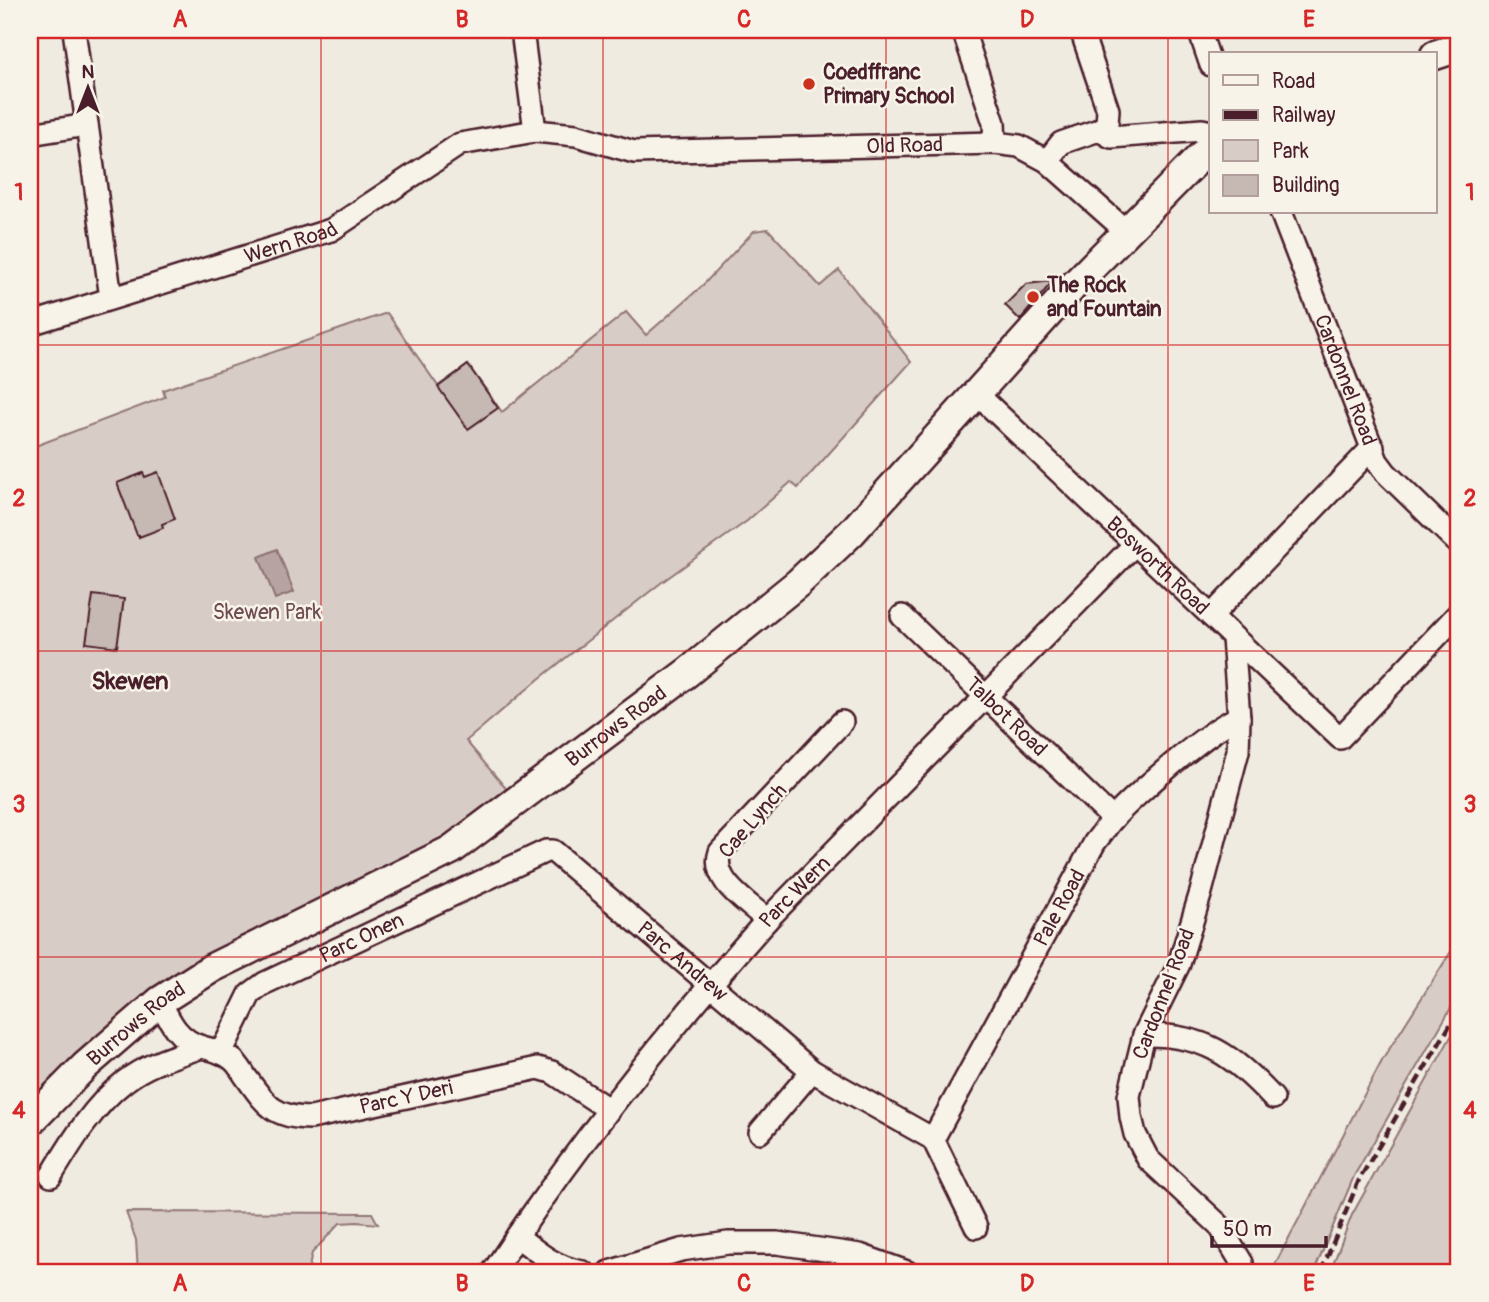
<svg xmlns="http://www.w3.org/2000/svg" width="1489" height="1302" font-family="Pangolin,sans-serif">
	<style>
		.green { fill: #d8cdc6; stroke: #917678; stroke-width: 2 }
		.water { fill: #b7a4a2; stroke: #8b6f72; stroke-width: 2 }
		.building { fill: #c6b8b3; stroke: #4a1f2b; stroke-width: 2 }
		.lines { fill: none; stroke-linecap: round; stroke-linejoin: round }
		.minor-casing { stroke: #4a1f2b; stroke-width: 26 }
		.major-casing { stroke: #4a1f2b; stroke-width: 33 }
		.minor { stroke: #f7f3e8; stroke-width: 21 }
		.major { stroke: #f7f3e8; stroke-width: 28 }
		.rail { stroke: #4a1f2b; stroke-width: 4.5; stroke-dasharray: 10 5; stroke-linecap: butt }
		.grid { fill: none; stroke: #d62828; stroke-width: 2; stroke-opacity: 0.55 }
		.poi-dot { fill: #c8321e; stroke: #f7f3e8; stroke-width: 2.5 }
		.labels { text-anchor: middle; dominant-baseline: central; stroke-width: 5; stroke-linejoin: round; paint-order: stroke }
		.poi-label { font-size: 21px; font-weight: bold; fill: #4a1f2b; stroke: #f7f3e8; text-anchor: start }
		.street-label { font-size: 21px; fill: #4a1f2b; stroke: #f7f3e8 }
		.park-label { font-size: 21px; fill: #6e4a52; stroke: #f7f3e8 }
		.quarter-label { font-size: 24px; font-weight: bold; fill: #4a1f2b; stroke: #f7f3e8 }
		.neatline { fill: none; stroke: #d62828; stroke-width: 2.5 }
		.grid-label { font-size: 23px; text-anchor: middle; font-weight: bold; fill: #d62828 }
	</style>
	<rect width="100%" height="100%" fill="#f0ebe0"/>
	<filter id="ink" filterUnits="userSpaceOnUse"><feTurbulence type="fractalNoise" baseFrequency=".0143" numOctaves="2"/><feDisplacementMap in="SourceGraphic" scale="14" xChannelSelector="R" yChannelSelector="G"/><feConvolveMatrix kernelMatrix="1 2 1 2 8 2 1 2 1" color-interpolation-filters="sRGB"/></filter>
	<g filter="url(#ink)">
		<!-- green -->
		<path class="green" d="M 768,229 L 820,286 L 839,270 L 911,362 L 798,488 L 791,482 L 747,521 L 662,582 L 539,679 L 466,741 L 509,792 L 442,839 L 204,957 L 30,1105 L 30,448 L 165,397 L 163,390 L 387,313 L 438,386 L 468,365 L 502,412 L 626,312 L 646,335 L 702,286 L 754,231 Z
			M 1459,939 L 1459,994 L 1354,1176 L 1314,1272 L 1271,1272 L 1383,1059 Z
			M 1459,1022 L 1459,1272 L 1330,1272 L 1352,1215 Z
			M 126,1212 L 372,1213 L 378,1224 L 357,1222 L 340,1223 L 312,1253 L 308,1272 L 138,1272 L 136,1240 Z"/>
		<!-- water -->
		<path class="water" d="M 277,549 L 294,592 L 275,599 L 259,557 Z"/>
		<!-- building -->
		<path class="building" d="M 1053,281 L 1020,320 L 1005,305 L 1026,284 Z
			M 468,365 L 498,408 L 468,429 L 438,387 Z
			M 158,472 L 175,519 L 162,524 L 163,528 L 139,537 L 139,535 L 137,535 L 117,483 L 143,473 L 145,477 Z
			M 93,595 L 124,599 L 117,647 L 86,643 Z"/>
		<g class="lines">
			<!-- minor casing -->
			<g class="minor-casing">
				<g id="minor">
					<path d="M 74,30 L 111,298"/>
					<path d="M 522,30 L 535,131"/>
					<path d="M 963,30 L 994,123 L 995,143"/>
					<path d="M 1199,30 L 1211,65"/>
					<path d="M 1099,130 L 1111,137 L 1202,130 L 1211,132"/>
					<path d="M 30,134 L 87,125"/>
					<path d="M 1047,161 L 1061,143 L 1099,130 L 1107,124 L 1108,110 L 1081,30"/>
					<path id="s1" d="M 1281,212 L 1377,461 L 1386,473 L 1459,544"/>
					<path id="s2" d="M 30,324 L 331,230 L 460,144 L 535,131 L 576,135 L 634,152 L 995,143 L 1019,146 L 1047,161 L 1127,232"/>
					<path id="s3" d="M 978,395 L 1340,738 L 1459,613"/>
					<path id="s4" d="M 902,616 L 1113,819"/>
					<path d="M 1211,616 L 1373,447"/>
					<path d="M 1233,638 L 1239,718 L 1238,751 L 1201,892 L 1179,964 L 1144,1035 L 1129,1096 L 1131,1117 L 1135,1134 L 1148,1159 L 1219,1225 L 1242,1263 L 1243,1272"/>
					<path d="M 767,920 C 748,902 710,881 720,852 L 842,722"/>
					<path id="s5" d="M 160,1001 C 170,1022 178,1040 202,1047 C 213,1050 224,1052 233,1060 C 238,1064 242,1071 246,1077 C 266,1105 274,1118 311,1118 L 538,1068 L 552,1072 L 608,1109"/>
					<path d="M 1144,1035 C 1204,1034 1233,1055 1273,1098"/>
					<path id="s6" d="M 221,1053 L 250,994 L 265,983 L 546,851 L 553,851 L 812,1071 L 933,1139 L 1095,842 C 1101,835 1106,827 1112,820 C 1128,801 1218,721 1239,718"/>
					<path d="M 760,1132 L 812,1071"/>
					<path d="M 933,1139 L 976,1227"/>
					<path d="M 51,1176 C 71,1143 93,1106 124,1082 C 146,1064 175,1056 202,1047"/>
					<path d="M 517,1236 C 538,1253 556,1268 583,1272"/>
					<path id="s7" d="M 493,1272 C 575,1147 668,1031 767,920 L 1135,544"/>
					<path d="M 609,1272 L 681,1250 L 728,1243 L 777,1243 L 860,1255 L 907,1272"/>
				</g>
			</g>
			<!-- major casing -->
			<g class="major-casing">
				<g id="major">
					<path d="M 1435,55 L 1459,47"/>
					<path id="s8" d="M 30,1122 L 85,1066 L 160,1001 L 212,968 L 451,850 L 688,672 L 798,583 L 852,532 L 1075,284 L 1211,146"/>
				</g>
			</g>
			<!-- minor -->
			<use href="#minor" class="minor"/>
			<!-- major -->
			<use href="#major" class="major"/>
			<!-- rail -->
			<path class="rail" d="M 1321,1272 L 1359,1180 L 1459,1010"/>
		</g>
	</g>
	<!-- grid -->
	<path class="grid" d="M 321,30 L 321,1272M 603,30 L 603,1272M 886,30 L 886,1272M 1168,30 L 1168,1272M 30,345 L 1459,345M 30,651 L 1459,651M 30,957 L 1459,957"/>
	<!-- markers -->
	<g class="poi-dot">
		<circle cx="809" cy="84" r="7"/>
		<circle cx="1033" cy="297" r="7"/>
	</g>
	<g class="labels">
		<!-- poi labels -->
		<g class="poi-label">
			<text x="823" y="72">Coedffranc<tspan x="823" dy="24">Primary School</tspan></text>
			<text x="1047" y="285">The Rock<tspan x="1047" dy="24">and Fountain</tspan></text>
		</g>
		<!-- street labels -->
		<g class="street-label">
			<text stroke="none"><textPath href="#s2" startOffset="919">Old Road</textPath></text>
			<text stroke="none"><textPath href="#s2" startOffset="273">Wern Road</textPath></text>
			<text stroke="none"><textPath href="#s1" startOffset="180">Cardonnel Road</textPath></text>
			<text stroke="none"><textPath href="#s3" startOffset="248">Bosworth Road</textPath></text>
			<text stroke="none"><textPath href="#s4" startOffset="145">Talbot Road</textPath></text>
			<text stroke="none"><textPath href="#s8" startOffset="712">Burrows Road</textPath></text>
			<text transform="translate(753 821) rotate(-49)">Cae Lynch</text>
			<text stroke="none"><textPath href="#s7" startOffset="486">Parc Wern</textPath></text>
			<text stroke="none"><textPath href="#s6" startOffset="1144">Pale Road</textPath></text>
			<text stroke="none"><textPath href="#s6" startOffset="191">Parc Onen</textPath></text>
			<text stroke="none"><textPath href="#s6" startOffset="572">Parc Andrew</textPath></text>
			<text transform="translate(1164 994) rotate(-69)">Cardonnel Road</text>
			<text stroke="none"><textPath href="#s8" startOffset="145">Burrows Road</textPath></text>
			<text stroke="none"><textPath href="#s5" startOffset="299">Parc Y Deri</textPath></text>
		</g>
		<!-- park labels -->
		<g class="park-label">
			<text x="267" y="612">Skewen Park</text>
		</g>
		<!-- quarter labels -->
		<g class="quarter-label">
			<text x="130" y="681">Skewen</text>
		</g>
	</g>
	<!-- margin -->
	<rect width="1489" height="1302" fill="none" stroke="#f7f3e8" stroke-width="77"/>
	<!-- legend -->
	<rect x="1209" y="52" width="228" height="161" fill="#f7f3e8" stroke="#b29e9c" stroke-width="2"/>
	<rect x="1223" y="75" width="35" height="10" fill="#f7f3e8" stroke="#b29e9c" stroke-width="2"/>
	<text x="1272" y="88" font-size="21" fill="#4a1f2b">Road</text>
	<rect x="1223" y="110" width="35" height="10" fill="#4a1f2b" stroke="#b29e9c" stroke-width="2"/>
	<text x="1272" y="122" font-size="21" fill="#4a1f2b">Railway</text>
	<rect x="1223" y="140" width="35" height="21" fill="#d8cdc6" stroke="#b29e9c" stroke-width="2"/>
	<text x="1272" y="158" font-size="21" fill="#4a1f2b">Park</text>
	<rect x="1223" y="175" width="35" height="21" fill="#c6b8b3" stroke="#b29e9c" stroke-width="2"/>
	<text x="1272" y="192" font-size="21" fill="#4a1f2b">Building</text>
	<!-- north arrow -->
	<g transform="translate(88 88)" stroke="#f7f3e8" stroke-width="5" paint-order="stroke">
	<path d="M0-5L12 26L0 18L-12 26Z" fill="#4a1f2b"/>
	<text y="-10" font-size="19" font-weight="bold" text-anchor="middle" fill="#4a1f2b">N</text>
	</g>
	<!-- scale -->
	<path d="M1212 1236v10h114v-10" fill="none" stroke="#4a1f2b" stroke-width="3.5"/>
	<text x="1223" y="1236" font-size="21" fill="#4a1f2b" stroke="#f7f3e8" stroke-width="5" paint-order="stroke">50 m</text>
	<rect x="38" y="38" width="1412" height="1226" class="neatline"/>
	<g class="grid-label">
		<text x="180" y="27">A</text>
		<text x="462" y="27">B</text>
		<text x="744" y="27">C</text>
		<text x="1027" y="27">D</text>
		<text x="1309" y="27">E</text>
		<text x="19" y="200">1</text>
		<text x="1470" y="200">1</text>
		<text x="19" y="506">2</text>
		<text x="1470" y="506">2</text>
		<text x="19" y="812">3</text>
		<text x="1470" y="812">3</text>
		<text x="19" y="1118">4</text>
		<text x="1470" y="1118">4</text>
		<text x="180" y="1291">A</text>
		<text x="462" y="1291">B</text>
		<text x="744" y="1291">C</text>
		<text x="1027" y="1291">D</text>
		<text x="1309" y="1291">E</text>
	</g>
</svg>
